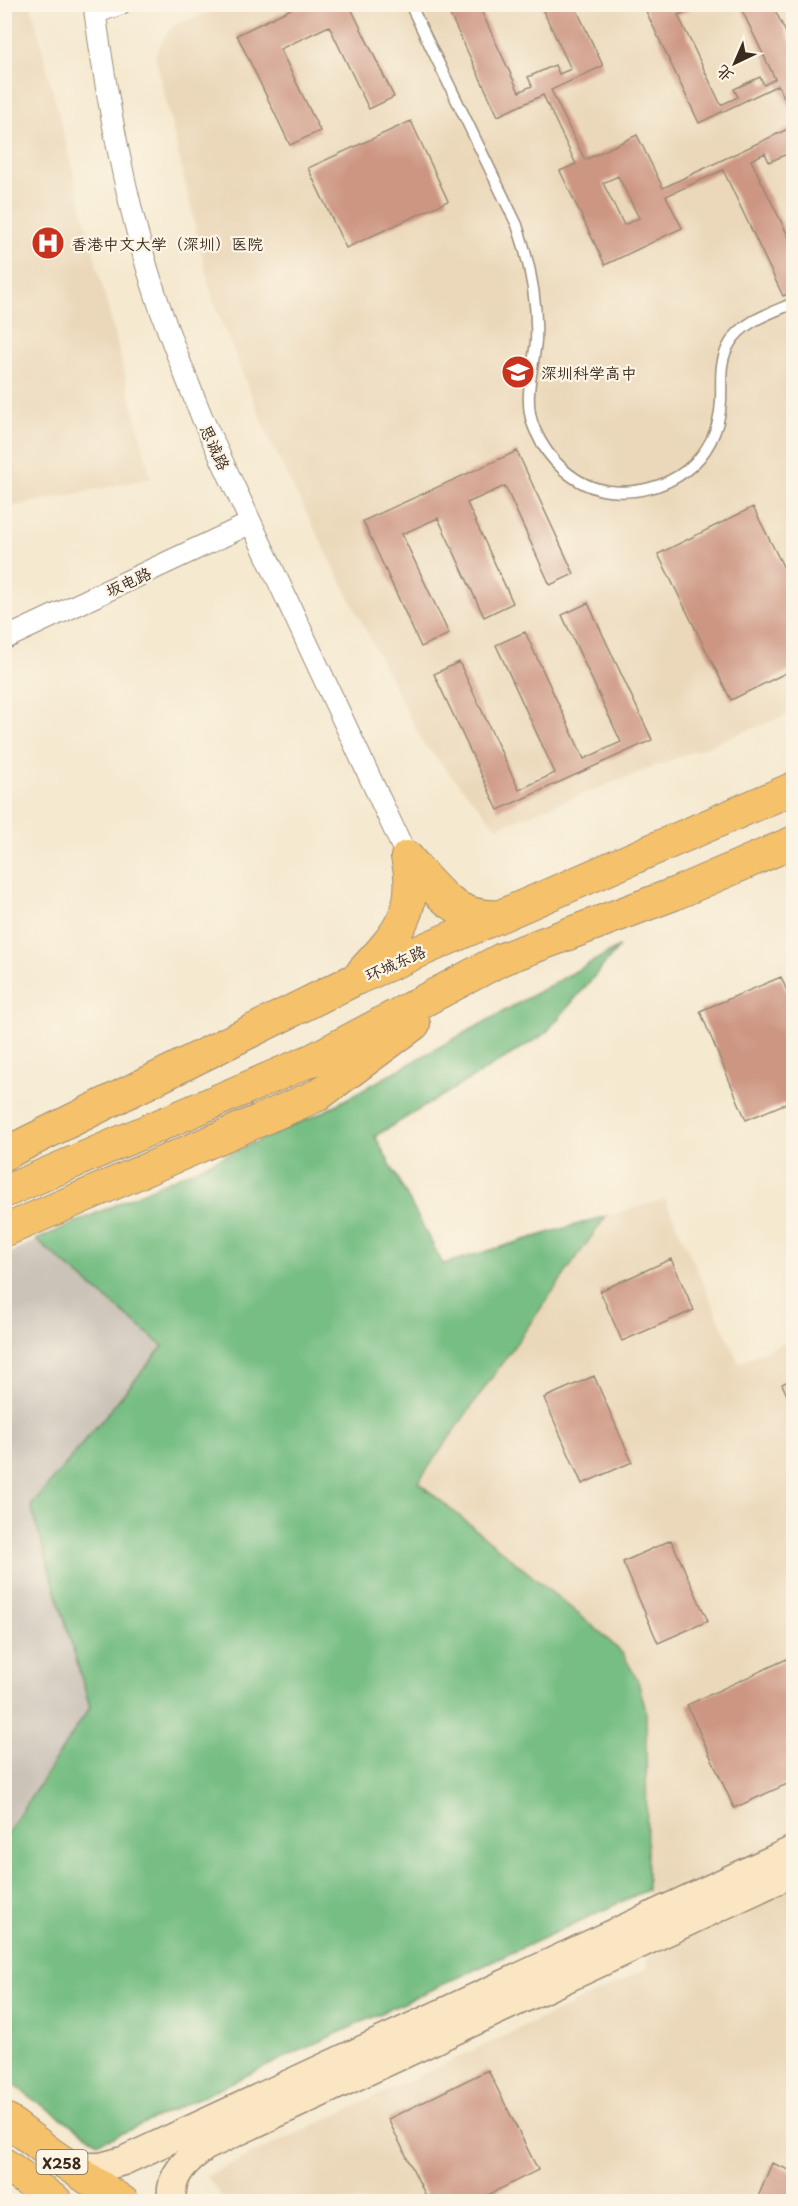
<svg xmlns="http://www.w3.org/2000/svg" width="798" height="2206" font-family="'Playpen Sans','LXGW WenKai TC',sans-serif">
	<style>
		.built { fill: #ebd8ba }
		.industrial { fill: #cbc3b8 }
		.forest { fill: #77be84; stroke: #597451; stroke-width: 1.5 }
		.building { fill: #cd9683; fill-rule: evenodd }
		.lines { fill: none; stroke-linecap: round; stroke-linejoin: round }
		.lane-casing { stroke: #988a77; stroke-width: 13 }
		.street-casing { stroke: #988a77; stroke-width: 23 }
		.secondary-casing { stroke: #988a77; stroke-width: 31 }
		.primary-casing { stroke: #988a77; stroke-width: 34 }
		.lane { stroke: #fff; stroke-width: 10 }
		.street { stroke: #fff; stroke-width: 21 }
		.secondary { stroke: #fbe6c4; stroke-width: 28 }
		.primary { stroke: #f5c16b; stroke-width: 32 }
		.labels { text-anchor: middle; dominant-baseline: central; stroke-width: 4.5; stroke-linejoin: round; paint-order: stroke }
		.shield { fill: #fcf5e5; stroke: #75675a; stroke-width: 1.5 }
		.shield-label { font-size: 15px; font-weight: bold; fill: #3b2a1e }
		.poi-label { font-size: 16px; fill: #3b2a1e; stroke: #fcf5e5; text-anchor: start }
		.street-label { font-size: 16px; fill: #3b2a1e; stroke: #fcf5e5 }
	</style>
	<rect width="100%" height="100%" fill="#fcf5e5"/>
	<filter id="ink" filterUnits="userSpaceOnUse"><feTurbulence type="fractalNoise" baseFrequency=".0167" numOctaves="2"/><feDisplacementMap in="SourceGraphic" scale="12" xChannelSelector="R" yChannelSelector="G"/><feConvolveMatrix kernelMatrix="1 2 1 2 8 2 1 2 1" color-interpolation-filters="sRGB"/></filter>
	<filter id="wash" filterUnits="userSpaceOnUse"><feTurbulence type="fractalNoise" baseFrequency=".008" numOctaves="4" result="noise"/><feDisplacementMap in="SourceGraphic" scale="24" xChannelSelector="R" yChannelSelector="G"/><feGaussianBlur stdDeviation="1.35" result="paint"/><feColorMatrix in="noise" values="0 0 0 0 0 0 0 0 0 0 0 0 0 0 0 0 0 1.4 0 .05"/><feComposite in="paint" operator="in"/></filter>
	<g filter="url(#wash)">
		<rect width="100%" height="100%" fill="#f5e9d0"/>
		<!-- built -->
		<path class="built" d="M 10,4 L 31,5 L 151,478 L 5,508 L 4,7 Z
			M 232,5 L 793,5 L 793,713 L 497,827 L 423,743 L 271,443 L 213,301 L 155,55 L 171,26 Z
			M 665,1199 L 739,1363 L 793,1339 L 793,2201 L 226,2202 L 206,2176 L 647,1969 L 646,1711 L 600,1632 L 417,1482 L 606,1216 Z"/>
		<!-- industrial -->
		<path class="industrial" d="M 36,1240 L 163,1346 L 31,1506 L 90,1707 L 5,1837 L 5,1256 Z"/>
		<!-- forest -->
		<path class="forest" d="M 619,947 L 545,1034 L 375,1136 L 443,1264 L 606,1216 L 418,1482 L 600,1632 L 623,1654 L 638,1681 L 646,1711 L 647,1890 L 114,2137 L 98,2142 L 28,2096 L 5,2077 L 5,1837 L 90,1707 L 31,1506 L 163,1346 L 36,1240 L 323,1112 Z"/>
		<g id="blocks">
			<!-- building -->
			<path class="building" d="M 301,4 L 349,4 L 394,97 L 369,109 L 329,26 L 280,49 L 320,131 L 290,145 L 237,35 Z
				M 445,4 L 478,4 L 519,92 L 532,86 L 528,77 L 555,65 L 559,74 L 571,69 L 540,4 L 574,4 L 603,66 L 551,90 L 585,160 L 637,135 L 663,188 L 794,126 L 794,139 L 791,140 L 794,151 L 769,162 L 765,153 L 751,160 L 794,248 L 794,291 L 783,296 L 723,170 L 666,196 L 682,228 L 605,265 L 560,171 L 576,164 L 543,95 L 498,116 ZM 618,176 L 639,218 L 624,225 L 603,183 Z
				M 655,4 L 688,4 L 690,10 L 678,15 L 721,105 L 738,97 L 734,89 L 760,77 L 764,85 L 775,79 L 739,4 L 772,4 L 794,49 L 794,118 L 778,85 L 699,123 L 645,9 Z
				M 411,121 L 448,201 L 346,248 L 308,168 Z
				M 517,451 L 574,574 L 550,585 L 505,486 L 467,503 L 513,603 L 484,617 L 438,518 L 402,534 L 449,634 L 421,647 L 363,521 Z
				M 753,507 L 794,588 L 794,669 L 731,700 L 658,554 Z
				M 588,603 L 652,740 L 498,810 L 434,674 L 459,662 L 519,790 L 555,773 L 496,645 L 525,632 L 584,759 L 621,742 L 562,615 Z
				M 781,977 L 794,1007 L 794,1100 L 746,1120 L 700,1011 Z
				M 671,1259 L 694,1310 L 622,1341 L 600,1291 Z
				M 594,1376 L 632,1462 L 582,1484 L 544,1398 Z
				M 794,1378 L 794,1411 L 782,1384 Z
				M 671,1540 L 708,1621 L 658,1643 L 623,1562 Z
				M 789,1658 L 794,1667 L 794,1781 L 734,1808 L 687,1705 Z
				M 488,2070 L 538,2170 L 474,2202 L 429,2202 L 388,2119 Z
				M 772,2163 L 794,2172 L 794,2202 L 756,2202 Z"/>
		</g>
	</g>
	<g filter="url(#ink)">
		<use href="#blocks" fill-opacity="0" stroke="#988a77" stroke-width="1.5"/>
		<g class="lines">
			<!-- lane casing -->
			<g class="lane-casing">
				<path id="lane" d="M 410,4 L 517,225 C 530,263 538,300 536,341 C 533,371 522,401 535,430 C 548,460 575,487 609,491 C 666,497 718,462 721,401 C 722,380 718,363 730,343 C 743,321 771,313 794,303"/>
			</g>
			<!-- street casing -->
			<g class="street-casing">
				<path id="street" d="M 120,4 L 95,13 C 108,107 125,200 154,290 C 168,334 186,378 204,422 L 407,857
					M 4,639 L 251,523"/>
			</g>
			<!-- secondary casing -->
			<g class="secondary-casing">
				<path id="secondary" d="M 70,2167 L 101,2167 L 123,2161 L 794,1850
					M 172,2202 C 168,2176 187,2159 206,2146 L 794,1872"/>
			</g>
			<!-- primary casing -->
			<g class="primary-casing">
				<path id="primary" d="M 407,857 C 434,888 454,920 500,916
					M 363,971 C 397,935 420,909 407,857
					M 4,1154 L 356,979 L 794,788
					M 4,1192 L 314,1059 L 502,959 L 674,894 L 794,842
					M 4,1231 L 318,1095 L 414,1024
					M 4,2118 L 50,2153 L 123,2202
					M 4,2164 L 57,2202"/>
			</g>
			<!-- lane -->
			<use href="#lane" class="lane"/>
			<!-- street -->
			<use href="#street" class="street"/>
			<!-- secondary -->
			<use href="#secondary" class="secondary"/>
			<!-- primary -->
			<use href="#primary" class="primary"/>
		</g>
	</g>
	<!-- icons -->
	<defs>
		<g id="hospital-disc" transform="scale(1.725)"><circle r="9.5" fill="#c8321e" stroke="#fcf5e5"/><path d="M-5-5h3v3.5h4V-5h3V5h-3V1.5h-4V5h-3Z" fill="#fff"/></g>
		<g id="school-disc" transform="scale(1.725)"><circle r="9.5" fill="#c8321e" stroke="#fcf5e5"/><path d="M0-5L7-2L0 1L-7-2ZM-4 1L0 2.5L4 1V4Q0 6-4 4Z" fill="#fff"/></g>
	</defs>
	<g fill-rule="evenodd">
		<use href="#hospital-disc" x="48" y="243"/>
		<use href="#school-disc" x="518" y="372"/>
	</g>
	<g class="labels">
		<!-- shield labels -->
		<rect class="shield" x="36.5" y="2150" width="51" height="24" rx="4.5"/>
		<g class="shield-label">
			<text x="62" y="2162">X258</text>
		</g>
		<!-- poi labels -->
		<g class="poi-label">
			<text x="71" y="243">香港中文大学（深圳）医院</text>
			<text x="541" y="372">深圳科学高中</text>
		</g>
		<!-- street labels -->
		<g class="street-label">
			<text transform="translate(216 447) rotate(65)">思诚路</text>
			<text transform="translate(128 581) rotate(-25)">坂电路</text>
			<text transform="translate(395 962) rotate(-24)">环城东路</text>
		</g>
	</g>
	<!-- margin -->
	<rect width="798" height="2206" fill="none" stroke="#fcf5e5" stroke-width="24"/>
	<!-- north arrow -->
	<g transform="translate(735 63) rotate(224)" stroke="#fcf5e5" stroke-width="4.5" paint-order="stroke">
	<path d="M0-4.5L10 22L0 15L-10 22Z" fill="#3b2a1e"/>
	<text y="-9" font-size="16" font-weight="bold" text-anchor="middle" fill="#3b2a1e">北</text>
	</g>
</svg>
